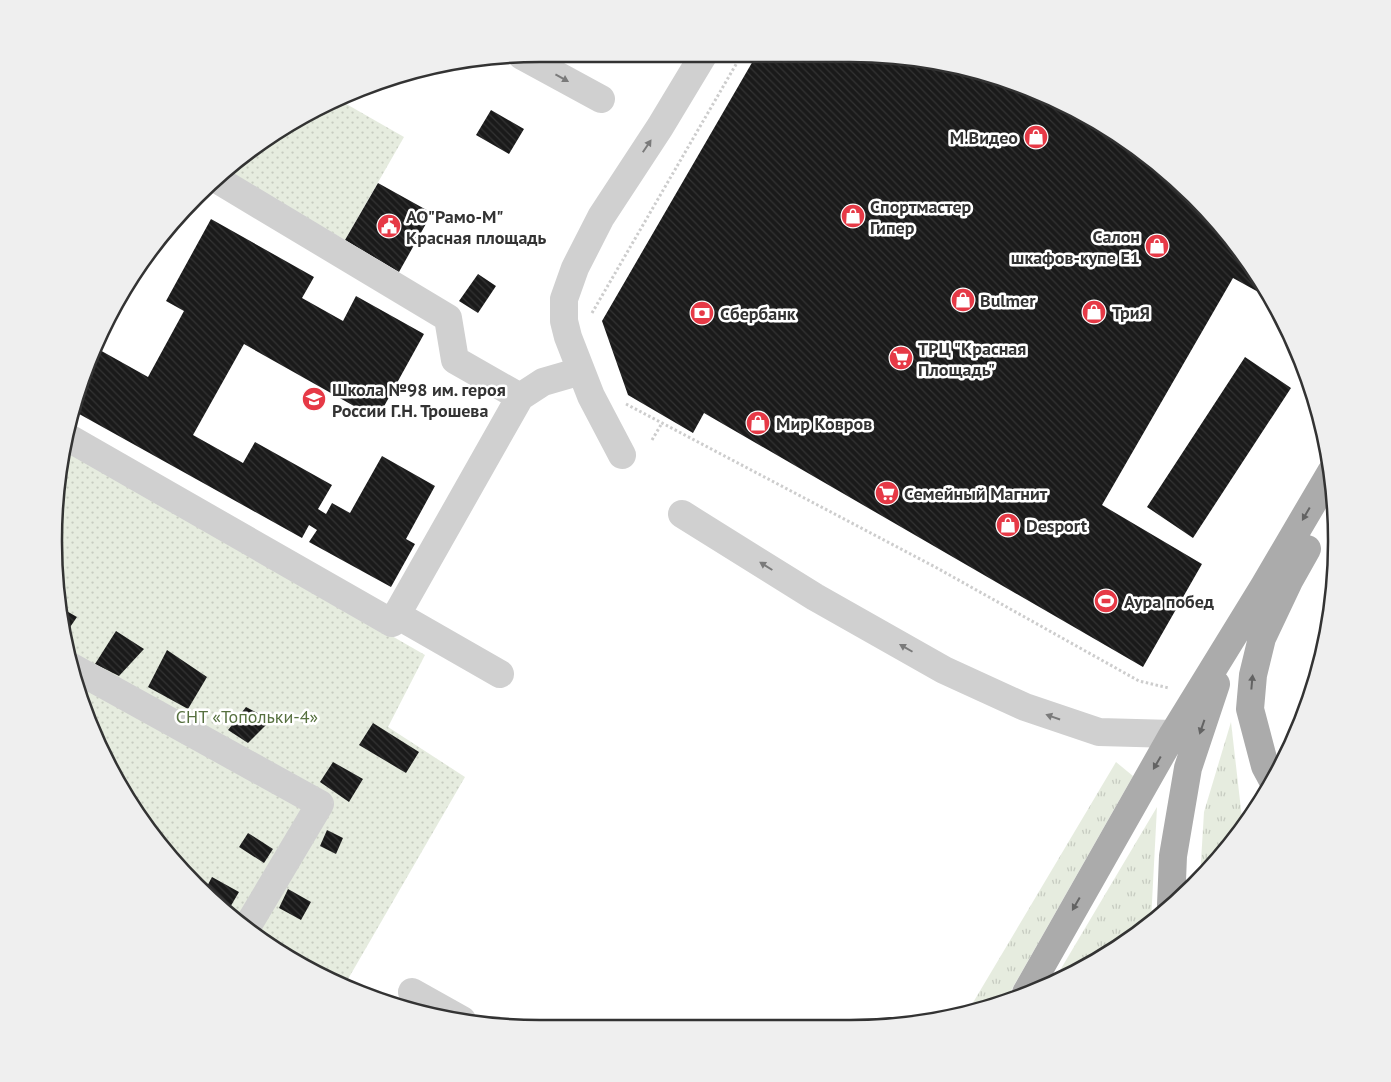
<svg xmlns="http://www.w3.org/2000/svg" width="1391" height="1082" font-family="'PT Sans',sans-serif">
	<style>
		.grass { fill: url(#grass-tufts) }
		.park { fill: url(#park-dots) }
		.building { fill: url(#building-back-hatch) }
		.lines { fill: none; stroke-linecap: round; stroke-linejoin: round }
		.path { stroke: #cdcdcd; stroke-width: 3; stroke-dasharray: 2.5 2.5; stroke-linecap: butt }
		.minor { stroke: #d0d0d0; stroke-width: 28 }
		.major { stroke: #ababab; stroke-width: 28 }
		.oneway { fill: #7a7a7a }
		.oneway2 { fill: #636363 }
		.labels { text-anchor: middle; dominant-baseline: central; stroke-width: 5; stroke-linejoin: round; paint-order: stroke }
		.poi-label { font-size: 18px; font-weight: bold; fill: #333; stroke: #fff; text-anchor: start }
		.park-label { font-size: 18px; fill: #56703f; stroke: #fff }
		.rim { fill: none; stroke: #333; stroke-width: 2.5 }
	</style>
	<defs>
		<pattern id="grass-tufts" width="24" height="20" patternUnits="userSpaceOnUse" patternTransform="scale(1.25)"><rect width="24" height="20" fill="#e6ecdf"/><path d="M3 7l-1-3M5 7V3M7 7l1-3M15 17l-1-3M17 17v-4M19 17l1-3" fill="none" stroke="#c6cbc0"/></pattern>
		<pattern id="park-dots" width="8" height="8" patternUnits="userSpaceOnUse" patternTransform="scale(1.25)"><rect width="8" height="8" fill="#e6ecdf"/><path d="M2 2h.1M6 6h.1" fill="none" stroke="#c6cbc0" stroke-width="1.8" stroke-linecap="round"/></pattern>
		<pattern id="building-back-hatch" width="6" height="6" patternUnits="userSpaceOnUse" patternTransform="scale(1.25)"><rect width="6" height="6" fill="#1a1a1a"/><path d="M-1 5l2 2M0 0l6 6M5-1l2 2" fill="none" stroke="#333"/></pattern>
	</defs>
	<rect width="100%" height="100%" fill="#fff"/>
	<!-- grass -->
	<path class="grass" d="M 1231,722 L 1243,827 L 1200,878 L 1204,812 Z
		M 1116,762 L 1133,776 L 1004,1003 L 968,1011 Z
		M 1157,807 L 1151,921 L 1120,946 L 1074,969 L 1059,972 Z"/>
	<!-- park -->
	<path class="park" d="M 341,101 L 404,137 L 345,240 L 227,173 L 297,119 Z
		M 66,449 L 425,655 L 388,727 L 465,777 L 344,986 L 271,946 L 196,885 L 136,811 L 70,667 L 54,541 Z"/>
	<!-- building -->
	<path class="building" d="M 757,54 L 882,55 L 1006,80 L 1066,104 L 1146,154 L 1195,197 L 1255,271 L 1271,299 L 1233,278 L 1102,505 L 1202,564 L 1143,667 L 704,413 L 693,433 L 628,395 L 602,321 Z
		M 491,110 L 524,129 L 509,154 L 476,135 Z
		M 378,183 L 432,213 L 399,272 L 345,240 Z
		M 211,219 L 314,277 L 302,298 L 343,321 L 356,296 L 424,334 L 377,419 L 244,344 L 193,435 L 243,463 L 255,442 L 332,485 L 318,509 L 326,514 L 332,503 L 350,513 L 382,456 L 435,486 L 406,539 L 415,544 L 391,587 L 309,542 L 317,530 L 309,525 L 302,538 L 72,410 L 98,349 L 148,377 L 184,311 L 166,301 Z
		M 478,274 L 496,286 L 478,313 L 459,301 Z
		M 1245,357 L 1291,388 L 1193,538 L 1147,507 Z
		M 54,537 L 61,542 L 55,550 L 54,541 Z
		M 63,609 L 77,617 L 66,633 Z
		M 116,631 L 144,649 L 119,676 L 95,664 Z
		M 167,650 L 207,677 L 188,709 L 148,687 Z
		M 246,707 L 271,720 L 248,743 L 228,730 Z
		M 373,723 L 419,752 L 406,773 L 359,745 Z
		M 333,762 L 363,779 L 349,802 L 320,782 Z
		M 327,830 L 343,838 L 336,854 L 320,846 Z
		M 248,833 L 273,849 L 264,863 L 239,847 Z
		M 212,877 L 239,892 L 229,909 L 218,903 L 204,892 Z
		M 288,889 L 311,902 L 301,920 L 279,908 Z
		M 269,938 L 284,947 L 281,952 L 266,943 Z"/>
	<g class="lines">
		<!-- path -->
		<path class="path" d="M 592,313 L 742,54
			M 626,404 L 937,568 L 1139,681 L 1169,688
			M 652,440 L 662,423"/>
		<!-- minor -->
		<path class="minor" d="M 522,56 L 601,99
			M 218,180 L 448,318 L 455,360 L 520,397 L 543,382 L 581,371
			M 67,437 L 392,623 L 520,397
			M 622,455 L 591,396 L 568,337 L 564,321 L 564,299 L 575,268 L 601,217 L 660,127 L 704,54
			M 682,514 L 815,597 L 944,670 L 1025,707 L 1099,732 L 1173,734
			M 397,615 L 500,674
			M 70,666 L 320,804 L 247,927
			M 412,992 L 462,1020"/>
		<!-- major -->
		<path class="major" d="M 1272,779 L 1265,766 L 1250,709 L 1253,675 L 1262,638 L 1289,581 L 1307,549
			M 1171,905 L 1173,856 L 1188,768 L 1216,684
			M 1026,993 L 1173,734 L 1264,586 L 1331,472"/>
	</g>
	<!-- one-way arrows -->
	<defs><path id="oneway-solid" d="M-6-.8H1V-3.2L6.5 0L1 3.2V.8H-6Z" transform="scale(1.25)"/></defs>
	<g class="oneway">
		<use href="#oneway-solid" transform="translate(562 78) rotate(29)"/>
		<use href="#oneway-solid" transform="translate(647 146) rotate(-56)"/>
		<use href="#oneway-solid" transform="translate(766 566) rotate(-148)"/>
		<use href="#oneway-solid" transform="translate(906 648) rotate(-150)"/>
		<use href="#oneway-solid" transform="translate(1053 717) rotate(-161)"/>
	</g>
	<g class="oneway2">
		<use href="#oneway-solid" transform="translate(1306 514) rotate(120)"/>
		<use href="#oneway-solid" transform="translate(1252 682) rotate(-85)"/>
		<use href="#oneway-solid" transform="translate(1202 727) rotate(109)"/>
		<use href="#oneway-solid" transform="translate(1157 763) rotate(120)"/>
		<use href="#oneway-solid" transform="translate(1076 904) rotate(120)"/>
	</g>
	<!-- icons -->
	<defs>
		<g id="shop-disc" transform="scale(1.25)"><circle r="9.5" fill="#e63946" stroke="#fff"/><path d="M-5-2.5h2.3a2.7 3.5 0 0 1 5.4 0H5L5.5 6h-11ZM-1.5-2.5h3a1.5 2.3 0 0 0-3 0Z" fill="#fff"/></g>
		<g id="civic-disc" transform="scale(1.25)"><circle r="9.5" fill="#e63946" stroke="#fff"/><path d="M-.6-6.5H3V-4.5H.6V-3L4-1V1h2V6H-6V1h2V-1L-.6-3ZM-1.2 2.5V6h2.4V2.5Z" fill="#fff"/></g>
		<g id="bank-disc" transform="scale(1.25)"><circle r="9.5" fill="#e63946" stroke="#fff"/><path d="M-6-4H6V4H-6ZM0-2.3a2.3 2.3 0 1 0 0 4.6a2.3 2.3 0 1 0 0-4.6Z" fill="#fff"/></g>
		<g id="supermarket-disc" transform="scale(1.25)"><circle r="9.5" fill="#e63946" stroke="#fff"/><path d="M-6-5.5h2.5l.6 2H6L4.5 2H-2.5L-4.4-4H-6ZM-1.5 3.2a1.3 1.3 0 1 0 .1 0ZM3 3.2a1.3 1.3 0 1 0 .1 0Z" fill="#fff"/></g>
		<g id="school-disc" transform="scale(1.25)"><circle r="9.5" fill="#e63946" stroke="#fff"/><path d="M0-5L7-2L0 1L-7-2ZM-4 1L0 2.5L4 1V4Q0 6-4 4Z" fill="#fff"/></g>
		<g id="stadium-disc" transform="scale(1.25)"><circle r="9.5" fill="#e63946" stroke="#fff"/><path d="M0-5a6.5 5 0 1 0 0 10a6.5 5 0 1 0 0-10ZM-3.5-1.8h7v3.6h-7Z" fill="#fff"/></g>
	</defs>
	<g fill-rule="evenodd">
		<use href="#shop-disc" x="1036" y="137"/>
		<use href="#shop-disc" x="853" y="216"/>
		<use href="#civic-disc" x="389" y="226"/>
		<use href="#shop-disc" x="1157" y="246"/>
		<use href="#shop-disc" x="963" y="300"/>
		<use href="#shop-disc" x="1094" y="312"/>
		<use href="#bank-disc" x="702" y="313"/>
		<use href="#supermarket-disc" x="901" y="358"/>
		<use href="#school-disc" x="314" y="399"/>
		<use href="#shop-disc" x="758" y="423"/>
		<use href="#supermarket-disc" x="887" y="493"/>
		<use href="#shop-disc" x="1008" y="525"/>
		<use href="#stadium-disc" x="1106" y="601"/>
	</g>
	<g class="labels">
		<!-- poi labels -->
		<g class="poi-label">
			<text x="1018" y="137" text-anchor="end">М.Видео</text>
			<text x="870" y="206">Спортмастер<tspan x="870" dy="21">Гипер</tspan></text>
			<text x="406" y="216">АО"Рамо-М"<tspan x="406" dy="21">Красная площадь</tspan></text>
			<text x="1140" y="236" text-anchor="end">Салон<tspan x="1140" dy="21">шкафов-купе Е1</tspan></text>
			<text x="980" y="300">Bulmer</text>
			<text x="1112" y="312">ТриЯ</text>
			<text x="720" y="313">Сбербанк</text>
			<text x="918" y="348">ТРЦ "Красная<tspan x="918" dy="21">Площадь"</tspan></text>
			<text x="332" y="389">Школа №98 им. героя<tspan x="332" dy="21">России Г.Н. Трошева</tspan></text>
			<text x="776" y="423">Мир Ковров</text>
			<text x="904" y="493">Семейный Магнит</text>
			<text x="1026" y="525">Desport</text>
			<text x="1124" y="601">Аура побед</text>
		</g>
		<!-- park labels -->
		<g class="park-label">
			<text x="247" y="716">СНТ «Топольки-4»</text>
		</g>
	</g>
	<!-- crop -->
	<path d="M0 0H1391V1082H0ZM540 62H850A478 478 0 0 1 1328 540V542A478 478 0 0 1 850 1020H540A478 478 0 0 1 62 542V540A478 478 0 0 1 540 62Z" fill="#efefef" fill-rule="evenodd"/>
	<path class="rim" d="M540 62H850A478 478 0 0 1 1328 540V542A478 478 0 0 1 850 1020H540A478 478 0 0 1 62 542V540A478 478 0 0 1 540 62Z"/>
</svg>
